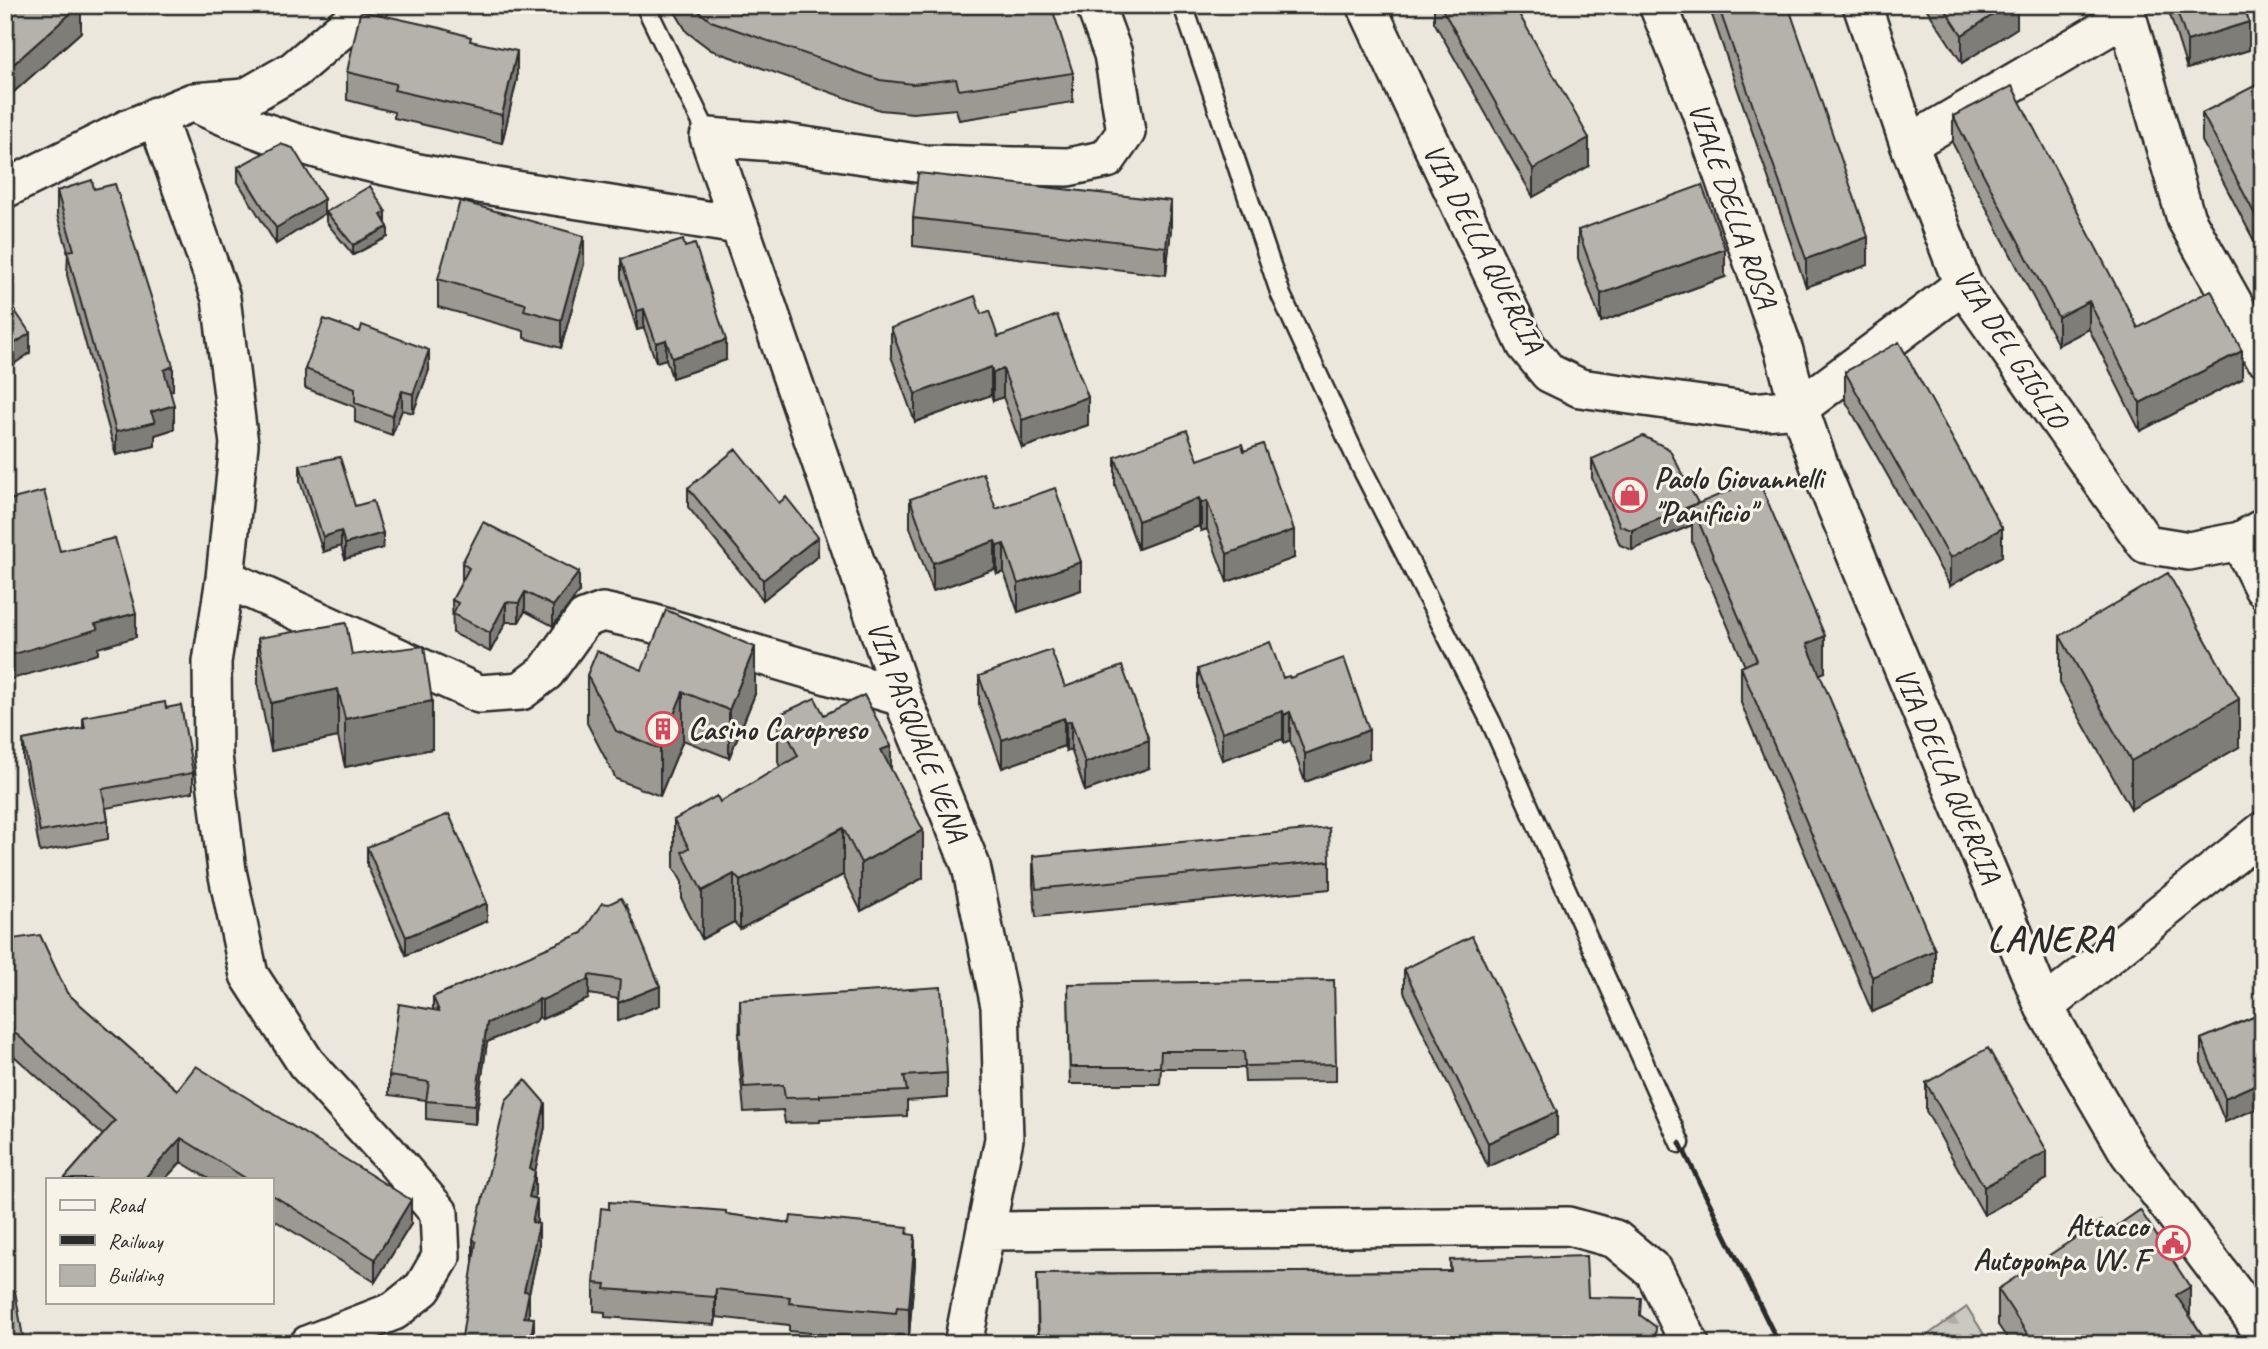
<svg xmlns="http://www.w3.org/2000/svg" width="2268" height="1349" font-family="Caveat,sans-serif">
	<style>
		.forest { fill: url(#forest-firs); stroke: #7b7a75; stroke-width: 2 }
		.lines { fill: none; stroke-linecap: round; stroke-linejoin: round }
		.lane-casing { stroke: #2b2b2b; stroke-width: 23 }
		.street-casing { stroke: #2b2b2b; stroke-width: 42 }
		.lane { stroke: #f7f3e8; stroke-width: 18 }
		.street { stroke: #f7f3e8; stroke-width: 37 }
		.rail { stroke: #2b2b2b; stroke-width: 5 }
		.wall { fill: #9c9993; stroke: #2b2b2b; stroke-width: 2 }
		.shaded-wall { fill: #7f7d78; stroke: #2b2b2b; stroke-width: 2 }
		.building { fill: #b5b2ab; stroke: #2b2b2b; stroke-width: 2 }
		.labels { text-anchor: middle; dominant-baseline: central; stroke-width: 6; stroke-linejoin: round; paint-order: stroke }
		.street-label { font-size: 30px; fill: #2b2b2b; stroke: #f7f3e8 }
		.poi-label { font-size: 30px; font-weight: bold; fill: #2b2b2b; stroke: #f7f3e8; text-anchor: start }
		.district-label { font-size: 37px; font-weight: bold; letter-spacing: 2px; fill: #2b2b2b; stroke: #f7f3e8 }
	</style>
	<defs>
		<pattern id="forest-firs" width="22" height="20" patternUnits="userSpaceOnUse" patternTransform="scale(1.75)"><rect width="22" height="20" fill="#cbc8bf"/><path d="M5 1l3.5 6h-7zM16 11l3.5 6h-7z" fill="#aeaca4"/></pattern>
	</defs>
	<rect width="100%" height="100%" fill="#ebe7dd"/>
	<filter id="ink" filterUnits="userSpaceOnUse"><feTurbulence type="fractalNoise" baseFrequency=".0143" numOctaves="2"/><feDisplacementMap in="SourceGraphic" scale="14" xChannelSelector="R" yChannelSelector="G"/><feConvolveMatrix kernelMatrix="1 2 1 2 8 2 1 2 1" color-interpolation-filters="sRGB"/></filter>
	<g filter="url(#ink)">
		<!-- forest -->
		<path class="forest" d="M 1967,1307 L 1990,1344 L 1915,1344 Z"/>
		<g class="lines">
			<!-- lane casing -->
			<g class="lane-casing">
				<path id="lane" d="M 645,5 L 709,137
					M 1183,5 L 1281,295 L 1355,455 L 1491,722 L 1680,1143"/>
			</g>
			<!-- street casing -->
			<g class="street-casing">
				<path id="street" d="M 1366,5 L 1526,345 L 1549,373 L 1580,388 L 1752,412 L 1799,408 L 1963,285
					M 1658,5 L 1700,109 L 1784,351 L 1799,408 L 1822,473 L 2044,1007 L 2129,1153 L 2253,1318 L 2263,1337
					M 1862,5 L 1909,144 L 1963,285 L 2146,544 L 2189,551 L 2240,541 L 2263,528
					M 194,102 L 245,98 L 294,70 L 370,5
					M 156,116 L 221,298 L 239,444 L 225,578 L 212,662 L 213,756 L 227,871 L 249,975 L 306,1063 L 388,1153 L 439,1213 L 441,1257 L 423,1288 L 394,1311 L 309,1344
					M 1909,144 L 2127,16 L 2186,219 L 2263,356
					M 5,189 L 127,129 L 193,102 C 297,153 408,173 522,191 C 594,202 666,214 738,225
					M 2240,541 L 2263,588
					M 225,578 L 479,694 L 521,691 L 546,672 L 584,619 L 603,612 L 651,623 L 902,697
					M 2044,1007 L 2263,831
					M 986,1231 L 1568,1226 L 1615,1239 L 1654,1271 L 1690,1344
					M 963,1344 L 1004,1139 L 1000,1006 L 971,866 L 902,697 L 709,137 L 785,143 L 923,164 L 1068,167 L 1107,159 L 1126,132 L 1113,54 L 1095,5"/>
			</g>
			<!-- lane -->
			<use href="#lane" class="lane"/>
			<!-- street -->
			<use href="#street" class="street"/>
			<!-- rail -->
			<path class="rail" d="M 1680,1143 L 1779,1344"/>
		</g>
		<!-- wall -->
		<path class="wall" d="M 5,5 L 81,5 L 81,32 L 7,98 L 5,97 Z
			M 672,5 L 888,5 L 1073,73 L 1073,102 L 959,120 L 956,109 L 913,113 L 880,110 L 711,50 L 687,32 L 674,10 Z
			M 1434,5 L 1514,5 L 1589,166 L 1533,197 L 1434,22 Z
			M 1712,5 L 1788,5 L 1868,265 L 1806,287 L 1712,15 Z
			M 1924,5 L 2017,5 L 2017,28 L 1962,63 Z
			M 2167,5 L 2244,5 L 2249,50 L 2187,69 Z
			M 471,41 L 517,79 L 502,143 L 394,118 L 394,112 L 347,100 L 347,72 Z
			M 2263,88 L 2263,258 L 2202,141 L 2202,113 Z
			M 1953,116 L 2138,328 L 2242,379 L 2140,431 L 2089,329 L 2058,345 L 1953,144 Z
			M 238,167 L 324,214 L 276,244 L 238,182 Z
			M 94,189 L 173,390 L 170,391 L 174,429 L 155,435 L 155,446 L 116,455 L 67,275 L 68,251 L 57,215 L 57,191 Z
			M 326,212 L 386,222 L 388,237 L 353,255 L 326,222 Z
			M 913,218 L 1171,229 L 1166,275 L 913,246 Z
			M 1578,230 L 1725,277 L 1601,322 L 1578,258 Z
			M 621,259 L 726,360 L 672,378 L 666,359 L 656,362 L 644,328 L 637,330 L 621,278 Z
			M 584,264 L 561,348 L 524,338 L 524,331 L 438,307 L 438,279 Z
			M 981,314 L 998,337 L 1088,425 L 1022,448 L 1003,397 L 993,401 L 991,395 L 915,422 L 891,356 L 891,328 Z
			M 305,369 L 429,370 L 413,413 L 402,410 L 392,435 L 355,422 L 355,407 L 305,388 Z
			M 1845,372 L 2002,556 L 1950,586 L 1845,400 Z
			M 1115,457 L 1198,460 L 1294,558 L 1227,582 L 1207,529 L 1201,531 L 1199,526 L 1138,549 L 1115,485 Z
			M 1592,459 L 1698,504 L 1825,672 L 1819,674 L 1935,985 L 1872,1012 L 1741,703 L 1741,667 L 1745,666 L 1692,542 L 1692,525 L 1632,550 L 1620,545 L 1592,478 Z
			M 300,465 L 355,506 L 383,548 L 345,559 L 341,546 L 323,552 L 300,481 Z
			M 688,488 L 818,556 L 763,600 L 688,507 Z
			M 910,499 L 996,509 L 1081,590 L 1018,612 L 1004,572 L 997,574 L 995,569 L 933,591 L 910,527 Z
			M 462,563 L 579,592 L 553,626 L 525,611 L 519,622 L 506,622 L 490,652 L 453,633 L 452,600 L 462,582 Z
			M 2060,636 L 2239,747 L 2131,809 L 2060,683 Z
			M 258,638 L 432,749 L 345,767 L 338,737 L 271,751 L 258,686 Z
			M 1198,669 L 1290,678 L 1369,758 L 1305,782 L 1290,740 L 1284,743 L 1283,739 L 1222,760 L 1198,697 Z
			M 642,670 L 755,694 L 729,758 L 683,740 L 660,796 L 616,779 L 587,723 L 587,675 Z
			M 979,676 L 1065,687 L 1149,768 L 1085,791 L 1071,749 L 1066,751 L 1064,746 L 1002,768 L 979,704 Z
			M 166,708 L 193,773 L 193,792 L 106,808 L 108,820 L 108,839 L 40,852 L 23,759 L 23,740 L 83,728 L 83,717 Z
			M 778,715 L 824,715 L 923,878 L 861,911 L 843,875 L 740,929 L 734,922 L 702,939 L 682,900 L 682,882 L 674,868 L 674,820 L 720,802 L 780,767 L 778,762 Z
			M 367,847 L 487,921 L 406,955 L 367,865 Z
			M 1033,856 L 1330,861 L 1330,889 L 1036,917 L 1033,884 Z
			M 609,904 L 660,1005 L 618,1021 L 619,999 L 589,994 L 588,999 L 542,1019 L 539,1017 L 536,1021 L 487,1042 L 475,1124 L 426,1119 L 426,1100 L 389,1095 L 389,1076 L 433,1010 L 433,997 L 582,933 Z
			M 5,940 L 67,993 L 177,1090 L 411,1224 L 375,1282 L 271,1218 L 271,1179 L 209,1179 L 181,1162 L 165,1179 L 64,1179 L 103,1135 L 5,1048 Z
			M 1404,969 L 1557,1135 L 1488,1167 L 1404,992 Z
			M 1068,984 L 1336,1064 L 1336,1081 L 1245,1082 L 1244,1068 L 1161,1068 L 1160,1084 L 1070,1084 Z
			M 740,1000 L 947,1073 L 947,1098 L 907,1101 L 907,1116 L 820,1120 L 820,1122 L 785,1123 L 783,1110 L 744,1112 L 739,1058 Z
			M 2263,1013 L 2263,1106 L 2225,1122 L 2201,1063 L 2201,1039 Z
			M 1926,1083 L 2047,1179 L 1984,1215 L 1926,1111 Z
			M 545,1127 L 535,1171 L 534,1199 L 539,1248 L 529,1293 L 528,1317 L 534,1344 L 473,1263 L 473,1239 Z
			M 726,1214 L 790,1223 L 908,1234 L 915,1263 L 909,1336 L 897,1335 L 896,1341 L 789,1331 L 789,1325 L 716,1317 L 715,1325 L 605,1317 L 605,1312 L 594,1311 L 594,1283 Z
			M 2108,1232 L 2190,1316 L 2208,1344 L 2011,1344 L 1998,1325 L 1998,1289 Z
			M 1450,1260 L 1588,1297 L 1641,1316 L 1656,1344 L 1038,1344 L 1037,1274 L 1450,1271 Z"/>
		<!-- shaded-wall -->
		<path class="shaded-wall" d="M 80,5 L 81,5 L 81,32 L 7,98 L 7,70 Z
			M 2008,5 L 2017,5 L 2017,28 L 1962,63 L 1962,35 Z
			M 2249,22 L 2249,50 L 2187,69 L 2187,41 Z
			M 517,51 L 517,79 L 502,143 L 502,115 Z
			M 1589,138 L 1589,166 L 1533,197 L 1533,169 Z
			M 324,199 L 324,214 L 276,244 L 276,228 Z
			M 1171,201 L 1171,229 L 1166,275 L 1166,247 Z
			M 386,212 L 386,222 L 381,215 Z
			M 388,227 L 388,237 L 353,255 L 353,245 Z
			M 584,236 L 584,264 L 561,348 L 561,320 Z
			M 1868,237 L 1868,265 L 1806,287 L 1806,259 Z
			M 1725,249 L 1725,277 L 1601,322 L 1601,294 Z
			M 2089,301 L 2089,329 L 2058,345 L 2058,317 Z
			M 644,309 L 644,328 L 637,330 L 637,311 Z
			M 30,333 L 30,353 L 5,370 L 5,350 Z
			M 666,340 L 666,359 L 656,362 L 656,343 Z
			M 726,340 L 726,360 L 672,378 L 672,358 Z
			M 429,350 L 429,370 L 413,413 L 413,394 Z
			M 2242,351 L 2242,379 L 2140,431 L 2140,403 Z
			M 173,366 L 173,390 L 164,393 L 164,370 Z
			M 991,367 L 991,395 L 915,422 L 915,394 Z
			M 1003,369 L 1003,397 L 993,401 L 993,373 Z
			M 402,391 L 402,410 L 392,435 L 392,416 Z
			M 1088,397 L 1088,425 L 1022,448 L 1022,420 Z
			M 174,405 L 174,429 L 155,435 L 155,446 L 116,455 L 116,432 L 151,412 Z
			M 1199,498 L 1199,526 L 1138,549 L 1138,521 Z
			M 1207,501 L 1207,529 L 1201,531 L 1201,503 Z
			M 1692,506 L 1692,525 L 1632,550 L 1632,530 Z
			M 2002,528 L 2002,556 L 1950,586 L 1950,558 Z
			M 1294,530 L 1294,558 L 1227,582 L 1227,554 Z
			M 341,531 L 341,546 L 323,552 L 323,537 Z
			M 383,533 L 383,548 L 345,559 L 345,544 Z
			M 818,537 L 818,556 L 763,600 L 763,580 Z
			M 995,541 L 995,569 L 933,591 L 933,563 Z
			M 1004,544 L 1004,572 L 997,574 L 997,546 Z
			M 1081,562 L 1081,590 L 1018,612 L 1018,584 Z
			M 579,572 L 579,592 L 553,626 L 553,606 Z
			M 525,592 L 525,611 L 519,622 L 519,603 Z
			M 506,602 L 506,622 L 490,652 L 490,633 Z
			M 136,613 L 136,637 L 98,648 L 98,654 L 5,681 L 5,657 L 95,624 Z
			M 1825,636 L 1825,672 L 1807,680 L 1807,644 Z
			M 755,647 L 755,694 L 729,758 L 729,710 Z
			M 338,689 L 338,737 L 271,751 L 271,703 Z
			M 683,692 L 683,740 L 660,796 L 660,749 Z
			M 2239,699 L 2239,747 L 2131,809 L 2131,761 Z
			M 432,701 L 432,749 L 345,767 L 345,719 Z
			M 1283,711 L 1283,739 L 1222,760 L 1222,732 Z
			M 1290,712 L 1290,740 L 1284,743 L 1284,715 Z
			M 1064,718 L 1064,746 L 1002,768 L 1002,740 Z
			M 1071,721 L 1071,749 L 1066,751 L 1066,723 Z
			M 1369,730 L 1369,758 L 1305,782 L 1305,754 Z
			M 1149,740 L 1149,768 L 1085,791 L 1085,763 Z
			M 891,746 L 891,794 L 881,750 Z
			M 843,828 L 843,875 L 740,929 L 740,881 Z
			M 923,830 L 923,878 L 861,911 L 861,863 Z
			M 734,874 L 734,922 L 702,939 L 702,891 Z
			M 487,903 L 487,921 L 406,955 L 406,937 Z
			M 1935,950 L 1935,985 L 1872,1012 L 1872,977 Z
			M 589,975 L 589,994 L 588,999 L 542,1019 L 542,1000 Z
			M 660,986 L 660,1005 L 618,1021 L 618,1003 Z
			M 539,999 L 539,1017 L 536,1021 L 487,1042 L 475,1124 L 475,1105 L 487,1023 Z
			M 2263,1081 L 2263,1106 L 2225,1122 L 2225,1098 Z
			M 545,1103 L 545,1127 L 535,1171 L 535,1195 L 529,1221 L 530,1169 Z
			M 1557,1112 L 1557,1135 L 1488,1167 L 1488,1143 Z
			M 181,1138 L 181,1162 L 165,1179 L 144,1179 Z
			M 2047,1151 L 2047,1179 L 1984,1215 L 1984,1187 Z
			M 537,1199 L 537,1224 L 532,1222 Z
			M 411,1200 L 411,1224 L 375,1282 L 375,1259 Z
			M 539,1224 L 539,1248 L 529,1293 L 529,1317 L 524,1341 L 524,1291 Z
			M 915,1235 L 915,1263 L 909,1336 L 909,1308 Z
			M 2190,1287 L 2190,1322 L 2176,1295 Z
			M 716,1289 L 716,1317 L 715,1325 L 715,1297 Z
			M 534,1318 L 534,1344 L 530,1344 Z
			M 2083,1334 L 2083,1344 L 2069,1344 Z"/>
		<!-- building -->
		<path class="building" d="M 5,5 L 80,5 L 7,70 L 5,69 Z
			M 691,5 L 888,5 L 897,9 L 946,5 L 1051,5 L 1073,73 L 959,90 L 956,79 L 913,84 L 880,80 L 711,21 Z
			M 1440,5 L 1514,5 L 1589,138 L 1533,169 Z
			M 1718,5 L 1788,5 L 1868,237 L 1806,259 Z
			M 1942,5 L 2008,5 L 1962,35 Z
			M 2175,5 L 2244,5 L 2249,22 L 2187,41 Z
			M 363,11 L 440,28 L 471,37 L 470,41 L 517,51 L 502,115 L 394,90 L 396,84 L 347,72 L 360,13 Z
			M 2260,83 L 2263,88 L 2263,230 L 2202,113 Z
			M 2012,86 L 2138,328 L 2211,290 L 2242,351 L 2140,403 L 2089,301 L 2058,317 L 1953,116 Z
			M 280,144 L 293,148 L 324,199 L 276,228 L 238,167 Z
			M 918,173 L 1171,201 L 1166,247 L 913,218 Z
			M 92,180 L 94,189 L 115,184 L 173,366 L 164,370 L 174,405 L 151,412 L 155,422 L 116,432 L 67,251 L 74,250 L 57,191 Z
			M 1702,185 L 1725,249 L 1601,294 L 1578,230 Z
			M 370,186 L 386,212 L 381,215 L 388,227 L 353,245 L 326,212 Z
			M 460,201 L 584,236 L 561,320 L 524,310 L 526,304 L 438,279 Z
			M 683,240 L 685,247 L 695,244 L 726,340 L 672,358 L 666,340 L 656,343 L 644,309 L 637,311 L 621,259 Z
			M 5,296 L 30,333 L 5,350 Z
			M 975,296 L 981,314 L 989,311 L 998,337 L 1057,315 L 1088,397 L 1022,420 L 1003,369 L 993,373 L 991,367 L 915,394 L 891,328 Z
			M 324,319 L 360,332 L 362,325 L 429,350 L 413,394 L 402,391 L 392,416 L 355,403 L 355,388 L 305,369 Z
			M 1899,342 L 2002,528 L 1950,558 L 1845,372 Z
			M 1187,430 L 1198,460 L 1242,444 L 1244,451 L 1263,444 L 1294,530 L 1227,554 L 1207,501 L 1201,503 L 1199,498 L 1138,521 L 1115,457 Z
			M 1643,436 L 1669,449 L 1698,503 L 1632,530 L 1620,526 L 1592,459 Z
			M 736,449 L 779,503 L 786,497 L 818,537 L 763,580 L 688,488 Z
			M 340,457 L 355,506 L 373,501 L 383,533 L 345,544 L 341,531 L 323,537 L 300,465 Z
			M 983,473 L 996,509 L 1055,488 L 1081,562 L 1018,584 L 1004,544 L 997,546 L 995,541 L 933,563 L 910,499 Z
			M 1758,479 L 1825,636 L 1807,644 L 1935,950 L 1872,977 L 1741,667 L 1757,660 L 1692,506 Z
			M 44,491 L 60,551 L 115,538 L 136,613 L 95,624 L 98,629 L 5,657 L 5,501 Z
			M 483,522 L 579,572 L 553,606 L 525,592 L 519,603 L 506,602 L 490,633 L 453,614 L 458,603 L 452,600 L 469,568 L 462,563 Z
			M 2168,573 L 2239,699 L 2131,761 L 2060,636 Z
			M 666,610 L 755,647 L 729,710 L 683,692 L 660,749 L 616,731 L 587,675 L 597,651 L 642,670 Z
			M 346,623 L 352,655 L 424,646 L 432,701 L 345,719 L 338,689 L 271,703 L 258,638 Z
			M 1270,642 L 1283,678 L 1289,676 L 1290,678 L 1344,658 L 1369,730 L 1305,754 L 1290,712 L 1284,715 L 1283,711 L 1222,732 L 1198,669 Z
			M 1051,650 L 1065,687 L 1122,666 L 1149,740 L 1085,763 L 1071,721 L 1066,723 L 1064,718 L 1002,740 L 979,676 Z
			M 864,695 L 891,746 L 881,750 L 923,830 L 861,863 L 843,828 L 740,881 L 734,874 L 702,891 L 682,852 L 689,848 L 674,820 L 717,796 L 720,802 L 798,756 L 778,715 L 815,698 L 824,715 Z
			M 165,702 L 166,708 L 181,705 L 193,773 L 102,789 L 108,820 L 40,832 L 23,740 L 85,728 L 83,717 Z
			M 449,814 L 487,903 L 406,937 L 367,847 Z
			M 1329,828 L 1330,861 L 1036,889 L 1033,856 Z
			M 621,898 L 626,907 L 626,904 L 660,986 L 618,1003 L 620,980 L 589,975 L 588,980 L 542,1000 L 539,999 L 536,1002 L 487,1023 L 475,1105 L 426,1101 L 429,1082 L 389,1076 L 399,1004 L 439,1011 L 433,997 L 582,933 L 602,903 L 609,904 Z
			M 40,935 L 67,993 L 177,1090 L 196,1066 L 411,1200 L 375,1259 L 271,1194 L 271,1179 L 247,1179 L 181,1138 L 144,1179 L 64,1179 L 115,1121 L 5,1024 L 5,940 Z
			M 1472,936 L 1557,1112 L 1488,1143 L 1404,969 Z
			M 1334,980 L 1336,1064 L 1245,1066 L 1244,1051 L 1161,1051 L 1160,1067 L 1070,1067 L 1068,984 Z
			M 941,987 L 947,1073 L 904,1076 L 907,1091 L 820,1095 L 820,1097 L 785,1098 L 783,1085 L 744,1087 L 739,1033 L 741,1033 L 740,1000 Z
			M 2263,1013 L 2263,1081 L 2225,1098 L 2201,1039 Z
			M 1988,1048 L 2047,1151 L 1984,1187 L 1926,1083 Z
			M 525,1080 L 545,1103 L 530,1169 L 535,1171 L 529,1197 L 537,1199 L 532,1222 L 539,1224 L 524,1291 L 529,1292 L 524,1317 L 534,1318 L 530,1344 L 461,1344 L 476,1242 L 473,1239 L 506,1100 Z
			M 609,1202 L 726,1211 L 726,1214 L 790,1223 L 791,1216 L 908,1227 L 907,1234 L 915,1235 L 909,1308 L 897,1307 L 896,1313 L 789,1303 L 790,1297 L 716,1289 L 715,1297 L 605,1289 L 606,1284 L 594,1283 L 601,1208 L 609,1209 Z
			M 2140,1210 L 2190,1287 L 2176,1295 L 2208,1344 L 2090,1344 L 2083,1334 L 2069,1344 L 2034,1344 L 1998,1289 L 2101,1221 L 2108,1232 Z
			M 1586,1256 L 1588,1297 L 1641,1298 L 1640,1315 L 1656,1327 L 1655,1344 L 1039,1344 L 1037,1274 L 1451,1271 L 1450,1260 Z
			M 15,1291 L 24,1343 L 5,1344 L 5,1293 Z"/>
	</g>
	<!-- icons -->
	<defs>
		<g id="shop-ring" transform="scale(1.75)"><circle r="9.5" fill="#f7f3e8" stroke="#d1495b" stroke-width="1.5"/><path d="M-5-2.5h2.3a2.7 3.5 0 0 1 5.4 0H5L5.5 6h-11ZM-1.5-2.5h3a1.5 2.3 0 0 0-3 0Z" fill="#d1495b"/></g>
		<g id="building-ring" transform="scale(1.75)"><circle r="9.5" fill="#f7f3e8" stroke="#d1495b" stroke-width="1.5"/><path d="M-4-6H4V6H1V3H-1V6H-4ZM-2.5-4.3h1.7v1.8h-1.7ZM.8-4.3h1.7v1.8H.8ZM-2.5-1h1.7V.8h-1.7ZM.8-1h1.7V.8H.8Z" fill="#d1495b"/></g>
		<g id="civic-ring" transform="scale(1.75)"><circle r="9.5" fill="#f7f3e8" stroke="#d1495b" stroke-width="1.5"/><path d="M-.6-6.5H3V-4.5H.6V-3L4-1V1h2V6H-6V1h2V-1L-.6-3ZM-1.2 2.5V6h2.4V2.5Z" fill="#d1495b"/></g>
	</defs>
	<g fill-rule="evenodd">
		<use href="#shop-ring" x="1630" y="495"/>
		<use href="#building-ring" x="663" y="729"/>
		<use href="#civic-ring" x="2173" y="1243"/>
	</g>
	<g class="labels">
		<!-- street labels -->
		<g class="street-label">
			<text transform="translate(1733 205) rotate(71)">VIALE DELLA ROSA</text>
			<text transform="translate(1484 248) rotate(63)">VIA DELLA QUERCIA</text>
			<text transform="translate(2011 348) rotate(57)">VIA DEL GIGLIO</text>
			<text transform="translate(918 731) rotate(69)">VIA PASQUALE VENA</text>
			<text transform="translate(1948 775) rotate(67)">VIA DELLA QUERCIA</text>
		</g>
		<!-- poi labels -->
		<g class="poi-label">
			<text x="1654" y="478">Paolo Giovannelli<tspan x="1654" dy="34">"Panificio"</tspan></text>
			<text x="688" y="729">Casino Caropreso</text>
			<text x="2148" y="1226" text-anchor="end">Attacco<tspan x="2148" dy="34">Autopompa VV. F</tspan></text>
		</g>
		<!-- district labels -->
		<g class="district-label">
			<text x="2051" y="938">LANERA</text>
		</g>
	</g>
	<!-- margin -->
	<rect width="2268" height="1349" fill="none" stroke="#f7f3e8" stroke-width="28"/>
	<rect x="14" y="14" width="2240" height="1321" fill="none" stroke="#2b2b2b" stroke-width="2.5" filter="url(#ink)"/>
	<!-- legend -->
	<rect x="46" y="1178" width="228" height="126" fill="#f7f3e8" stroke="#a5a39c" stroke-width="2"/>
	<rect x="60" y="1200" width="35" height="10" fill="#f7f3e8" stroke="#a5a39c" stroke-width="2"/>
	<text x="108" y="1212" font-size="21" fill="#2b2b2b">Road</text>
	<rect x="60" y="1235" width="35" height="10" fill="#2b2b2b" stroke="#a5a39c" stroke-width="2"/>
	<text x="108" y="1248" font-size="21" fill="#2b2b2b">Railway</text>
	<rect x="60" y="1265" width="35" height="21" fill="#b5b2ab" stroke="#a5a39c" stroke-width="2"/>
	<text x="108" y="1282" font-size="21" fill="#2b2b2b">Building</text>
</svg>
